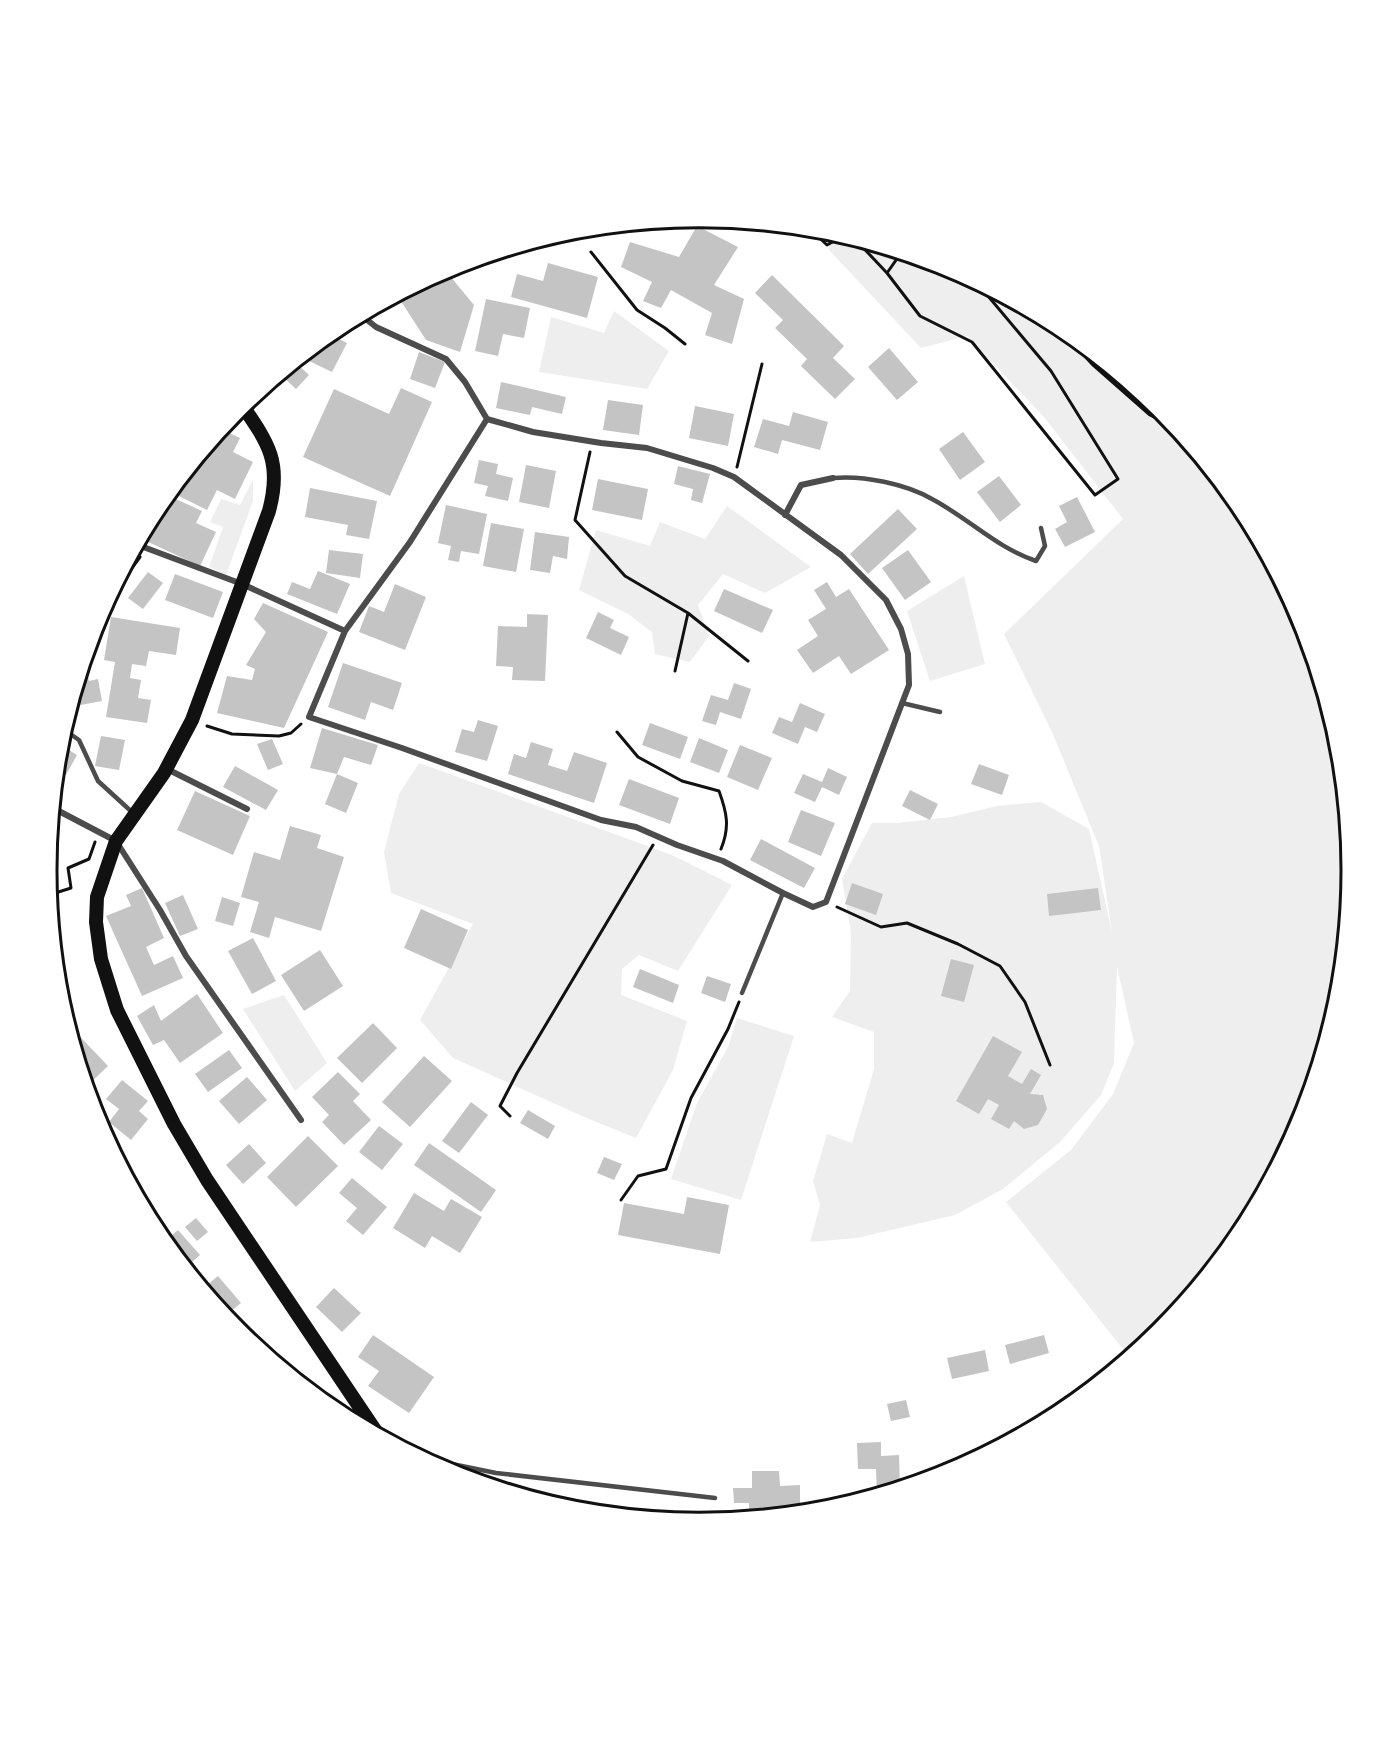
<svg xmlns="http://www.w3.org/2000/svg" width="1399" height="1741" font-family="Rubik,sans-serif">
	<style>
		.green { fill: #eee }
		.building { fill: #c4c4c4 }
		.lines { fill: none; stroke-linecap: round; stroke-linejoin: round }
		.path { stroke: #111; stroke-width: 3 }
		.service { stroke: #4c4c4c; stroke-width: 4.5 }
		.minor { stroke: #4c4c4c; stroke-width: 6 }
		.primary { stroke: #111; stroke-width: 14 }
		.rim { fill: none; stroke: #111; stroke-width: 3 }
	</style>
	<rect width="100%" height="100%" fill="#fff"/>
	<!-- green -->
	<path class="green" d="M 829,231 L 950,267 L 1063,328 L 1161,409 L 1243,508 L 1303,621 L 1340,743 L 1352,871 L 1340,998 L 1303,1121 L 1242,1234 L 1161,1332 L 1130,1358 L 1006,1202 L 1071,1150 L 1113,1094 L 1134,1043 L 1117,966 L 1114,1063 L 1101,1095 L 1060,1142 L 1003,1189 L 955,1215 L 857,1238 L 810,1242 L 820,1205 L 813,1181 L 827,1134 L 852,1143 L 874,1069 L 874,1032 L 832,1017 L 850,991 L 851,932 L 842,879 L 872,823 L 897,823 L 951,817 L 997,806 L 1041,802 L 1089,829 L 1112,932 L 1099,846 L 1052,732 L 1004,634 L 1123,519 L 1044,417 L 967,336 L 921,348 L 829,250 Z
		M 614,311 L 669,351 L 647,389 L 539,372 L 551,317 L 604,333 Z
		M 253,480 L 253,501 L 226,575 L 209,567 L 223,527 L 210,522 L 221,499 L 240,505 Z
		M 727,506 L 811,567 L 765,593 L 723,574 L 698,605 L 709,636 L 690,662 L 655,654 L 652,632 L 628,614 L 579,590 L 596,530 L 650,546 L 660,522 L 705,539 Z
		M 964,576 L 985,664 L 930,681 L 907,611 Z
		M 419,763 L 672,855 L 732,885 L 678,971 L 639,955 L 622,969 L 621,995 L 687,1021 L 673,1070 L 636,1138 L 589,1119 L 453,1058 L 420,1020 L 473,924 L 391,893 L 384,852 L 399,794 Z
		M 284,995 L 327,1063 L 295,1091 L 243,1009 Z
		M 737,1018 L 794,1036 L 741,1200 L 671,1179 L 697,1103 L 728,1047 Z"/>
	<!-- building -->
	<path class="building" d="M 697,226 L 738,247 L 714,285 L 744,299 L 732,344 L 705,335 L 712,313 L 671,290 L 661,308 L 643,301 L 652,282 L 621,267 L 630,242 L 679,257 Z
		M 482,257 L 459,275 L 453,266 Z
		M 548,263 L 598,277 L 587,318 L 511,297 L 517,274 L 543,281 Z
		M 445,270 L 474,305 L 460,352 L 426,340 L 397,295 Z
		M 772,275 L 844,346 L 833,358 L 855,379 L 835,399 L 801,366 L 807,359 L 775,328 L 783,320 L 755,293 Z
		M 486,299 L 530,308 L 524,338 L 503,334 L 498,356 L 475,351 Z
		M 329,334 L 347,343 L 332,372 L 301,357 Z
		M 889,348 L 918,382 L 897,400 L 868,367 Z
		M 419,352 L 445,362 L 435,388 L 410,379 Z
		M 295,362 L 309,375 L 296,389 L 280,374 Z
		M 501,382 L 566,397 L 562,414 L 532,407 L 530,415 L 496,408 Z
		M 401,388 L 432,402 L 390,496 L 303,457 L 334,389 L 389,414 Z
		M 608,400 L 643,405 L 639,435 L 603,430 Z
		M 695,406 L 734,414 L 728,446 L 689,438 Z
		M 793,412 L 828,422 L 820,450 L 782,440 L 778,454 L 754,447 L 763,419 L 789,426 Z
		M 225,431 L 240,438 L 233,452 L 253,462 L 235,499 L 217,490 L 207,510 L 175,494 L 187,471 L 211,441 L 218,444 Z
		M 963,432 L 985,462 L 960,480 L 939,449 Z
		M 479,460 L 498,464 L 496,474 L 513,478 L 508,501 L 485,496 L 488,486 L 474,483 Z
		M 526,465 L 556,471 L 549,508 L 519,502 Z
		M 678,466 L 710,474 L 702,503 L 691,500 L 693,489 L 674,484 Z
		M 999,476 L 1021,505 L 1000,522 L 977,492 Z
		M 598,479 L 648,489 L 642,520 L 592,510 Z
		M 310,488 L 377,501 L 369,539 L 346,535 L 348,525 L 305,517 Z
		M 167,495 L 202,511 L 196,523 L 216,532 L 200,566 L 144,540 Z
		M 1077,497 L 1095,532 L 1065,547 L 1055,529 L 1067,522 L 1059,506 Z
		M 446,505 L 487,514 L 479,554 L 461,551 L 459,562 L 448,560 L 451,546 L 438,543 Z
		M 898,509 L 917,529 L 868,574 L 850,554 Z
		M 491,523 L 524,529 L 516,572 L 483,566 Z
		M 535,532 L 569,537 L 567,559 L 553,556 L 550,573 L 530,570 Z
		M 329,550 L 363,554 L 360,578 L 326,573 Z
		M 908,550 L 931,582 L 905,600 L 882,568 Z
		M 318,571 L 350,584 L 337,614 L 287,594 L 292,582 L 310,589 Z
		M 148,572 L 163,583 L 143,609 L 128,598 Z
		M 175,574 L 223,592 L 213,618 L 165,600 Z
		M 827,582 L 836,597 L 849,589 L 889,650 L 851,674 L 839,656 L 813,673 L 797,650 L 818,636 L 808,620 L 826,609 L 814,590 Z
		M 395,584 L 426,597 L 405,650 L 359,632 L 369,606 L 384,612 Z
		M 724,589 L 773,610 L 762,633 L 714,611 Z
		M 263,603 L 328,632 L 284,728 L 217,713 L 227,676 L 252,680 L 255,669 L 246,665 L 266,632 L 254,619 Z
		M 598,612 L 614,620 L 610,628 L 629,637 L 621,655 L 586,638 Z
		M 527,614 L 548,615 L 545,681 L 512,680 L 513,667 L 496,666 L 498,626 L 527,627 Z
		M 111,617 L 180,628 L 176,655 L 149,651 L 146,666 L 132,664 L 130,678 L 141,680 L 138,698 L 151,700 L 147,723 L 106,717 L 115,662 L 104,660 Z
		M 343,663 L 402,683 L 393,710 L 371,702 L 365,720 L 328,707 Z
		M 87,672 L 89,681 L 98,679 L 102,701 L 70,707 L 80,673 Z
		M 734,683 L 751,689 L 741,719 L 720,712 L 716,725 L 702,721 L 711,695 L 728,700 Z
		M 800,703 L 825,714 L 817,732 L 805,727 L 798,744 L 772,733 L 779,717 L 792,722 Z
		M 478,720 L 498,726 L 487,761 L 455,752 L 462,729 L 474,732 Z
		M 650,723 L 688,737 L 680,759 L 642,745 Z
		M 322,728 L 378,745 L 371,765 L 344,757 L 337,774 L 358,783 L 346,813 L 325,804 L 337,774 L 310,768 Z
		M 101,736 L 125,740 L 119,770 L 95,766 Z
		M 699,738 L 728,750 L 719,773 L 690,762 Z
		M 272,739 L 283,764 L 268,770 L 257,744 Z
		M 531,742 L 553,749 L 548,765 L 567,771 L 574,752 L 607,763 L 594,803 L 508,774 L 514,754 L 526,758 Z
		M 59,744 L 77,755 L 66,775 L 57,769 Z
		M 740,745 L 772,758 L 758,790 L 727,777 Z
		M 979,764 L 1009,775 L 1002,795 L 971,784 Z
		M 235,766 L 278,790 L 266,810 L 223,787 Z
		M 828,768 L 847,777 L 839,795 L 822,787 L 815,802 L 794,793 L 803,774 L 822,782 Z
		M 629,779 L 679,798 L 670,824 L 619,805 Z
		M 910,790 L 938,804 L 930,820 L 902,806 Z
		M 195,791 L 250,816 L 233,855 L 177,830 Z
		M 801,810 L 835,823 L 821,856 L 788,842 Z
		M 290,826 L 321,835 L 317,848 L 344,857 L 321,931 L 275,917 L 269,938 L 250,932 L 259,902 L 241,897 L 254,852 L 280,860 Z
		M 761,839 L 815,868 L 804,888 L 750,860 Z
		M 852,883 L 883,894 L 876,915 L 845,904 Z
		M 142,888 L 164,938 L 146,947 L 154,965 L 173,956 L 183,978 L 142,996 L 106,916 L 131,906 L 126,895 Z
		M 1098,888 L 1101,910 L 1049,916 L 1047,894 Z
		M 183,895 L 198,929 L 180,936 L 165,903 Z
		M 222,897 L 240,903 L 233,926 L 215,921 Z
		M 421,909 L 468,930 L 451,969 L 404,948 Z
		M 253,938 L 276,981 L 252,994 L 228,951 Z
		M 320,950 L 343,986 L 304,1011 L 281,975 Z
		M 951,959 L 974,965 L 964,1002 L 941,996 Z
		M 640,969 L 679,985 L 673,1003 L 633,987 Z
		M 707,976 L 731,984 L 725,1002 L 701,993 Z
		M 197,994 L 223,1033 L 180,1063 L 164,1040 L 153,1045 L 137,1016 L 154,1005 L 161,1021 Z
		M 67,1023 L 108,1066 L 86,1087 Z
		M 373,1023 L 397,1048 L 362,1083 L 337,1058 Z
		M 993,1036 L 1022,1052 L 1008,1076 L 1022,1084 L 1031,1069 L 1041,1075 L 1030,1094 L 1043,1095 L 1047,1109 L 1038,1125 L 1024,1129 L 1014,1121 L 1009,1129 L 991,1119 L 999,1105 L 988,1099 L 979,1114 L 956,1101 Z
		M 229,1050 L 242,1068 L 208,1092 L 195,1074 Z
		M 424,1056 L 452,1081 L 410,1127 L 382,1102 Z
		M 338,1072 L 360,1094 L 353,1101 L 371,1120 L 344,1145 L 322,1122 L 329,1115 L 312,1097 Z
		M 247,1077 L 267,1100 L 239,1124 L 219,1101 Z
		M 122,1080 L 148,1101 L 139,1111 L 148,1119 L 131,1140 L 109,1122 L 119,1109 L 106,1099 Z
		M 471,1102 L 488,1115 L 459,1153 L 442,1141 Z
		M 528,1110 L 555,1126 L 548,1139 L 520,1123 Z
		M 379,1126 L 403,1144 L 382,1170 L 359,1152 Z
		M 308,1136 L 338,1166 L 296,1207 L 267,1177 Z
		M 429,1143 L 496,1190 L 481,1212 L 414,1165 Z
		M 249,1144 L 266,1163 L 243,1184 L 226,1165 Z
		M 604,1157 L 622,1164 L 614,1180 L 597,1173 Z
		M 352,1178 L 387,1207 L 363,1235 L 346,1221 L 357,1208 L 339,1193 Z
		M 414,1193 L 444,1211 L 451,1199 L 482,1217 L 460,1253 L 432,1236 L 425,1248 L 393,1228 Z
		M 687,1197 L 729,1205 L 720,1254 L 618,1235 L 624,1203 L 684,1214 Z
		M 196,1218 L 208,1232 L 197,1241 L 185,1227 Z
		M 178,1230 L 200,1255 L 185,1268 L 164,1242 Z
		M 218,1276 L 241,1303 L 225,1316 L 202,1289 Z
		M 334,1288 L 361,1313 L 342,1332 L 316,1307 Z
		M 373,1335 L 434,1377 L 409,1413 L 368,1386 L 379,1371 L 358,1357 Z
		M 1044,1335 L 1049,1353 L 1010,1364 L 1005,1345 Z
		M 985,1350 L 989,1371 L 952,1379 L 947,1358 Z
		M 295,1367 L 317,1395 L 315,1396 L 287,1373 Z
		M 906,1400 L 910,1417 L 891,1421 L 887,1404 Z
		M 881,1442 L 881,1456 L 899,1455 L 900,1489 L 877,1494 L 876,1469 L 858,1469 L 857,1443 Z
		M 752,1471 L 779,1471 L 780,1486 L 800,1485 L 800,1512 L 749,1513 L 749,1503 L 734,1503 L 733,1488 L 752,1488 Z"/>
	<g class="lines">
		<!-- path -->
		<path class="path" d="M 809,228 L 827,245 L 845,235
			M 854,238 L 887,273 L 901,253 L 931,262
			M 591,252 L 637,310 L 665,328 L 685,344
			M 950,267 L 988,296 L 1002,295
			M 887,273 L 920,316 L 972,342 L 1095,495 L 1118,479 L 1051,371 L 988,296
			M 1055,324 L 1092,364 L 1150,415 L 1179,430
			M 590,452 L 575,520 L 625,576 L 688,613 L 675,671
			M 737,467 L 762,364
			M 104,606 L 140,557
			M 688,613 L 748,661
			M 207,726 L 232,734 L 279,736 L 291,733 L 301,724
			M 617,732 L 638,757 L 682,781 L 719,791 C 727,813 730,827 721,849
			M 49,895 L 71,888 L 68,868 L 89,859 L 95,842
			M 837,907 L 881,927 L 907,923 L 958,944 L 1000,966 L 1025,1002 L 1050,1065
			M 510,1116 L 500,1106 L 517,1073 L 653,845
			M 621,1200 L 638,1176 L 666,1169 L 691,1098 L 728,1029 L 739,1002"/>
		<!-- service -->
		<path class="service" d="M 833,478 C 863,475 906,484 932,499 C 968,518 997,548 1036,561 L 1045,546 L 1041,528
			M 902,703 L 940,712
			M 63,729 L 79,740 L 98,781 L 133,813
			M 742,993 L 783,893
			M 426,1461 L 452,1464 L 496,1473 L 715,1498"/>
		<!-- minor -->
		<path class="minor" d="M 785,515 L 801,485 L 833,478
			M 138,543 L 146,548 L 242,584 L 345,631 L 410,542 L 487,419
			M 345,631 L 309,717 L 402,748 L 601,820 L 636,827 L 677,845 L 723,861 L 783,893 L 813,907 L 826,902 L 909,685 L 908,654 L 901,629 L 886,600 L 841,555 L 734,477 L 713,468 L 647,448 L 601,443 L 533,432 L 487,419 L 465,382 L 446,359 L 376,327 L 361,315
			M 167,769 L 247,809
			M 53,808 L 116,841 L 160,910 L 186,956 L 301,1120"/>
		<!-- primary -->
		<path class="primary" d="M 242,405 C 269,444 282,463 269,511 L 192,720 L 164,773 L 116,841 L 97,897 L 96,922 L 101,959 L 117,1010 L 174,1124 L 207,1180 L 379,1436"/>
	</g>
	<!-- crop -->
	<path d="M0 0H1399V1741H0ZM57 870a642 642 0 1 1 1284 0a642 642 0 1 1-1284 0Z" fill="#fff" fill-rule="evenodd"/>
	<path class="rim" d="M57 870a642 642 0 1 1 1284 0a642 642 0 1 1-1284 0Z"/>
</svg>
